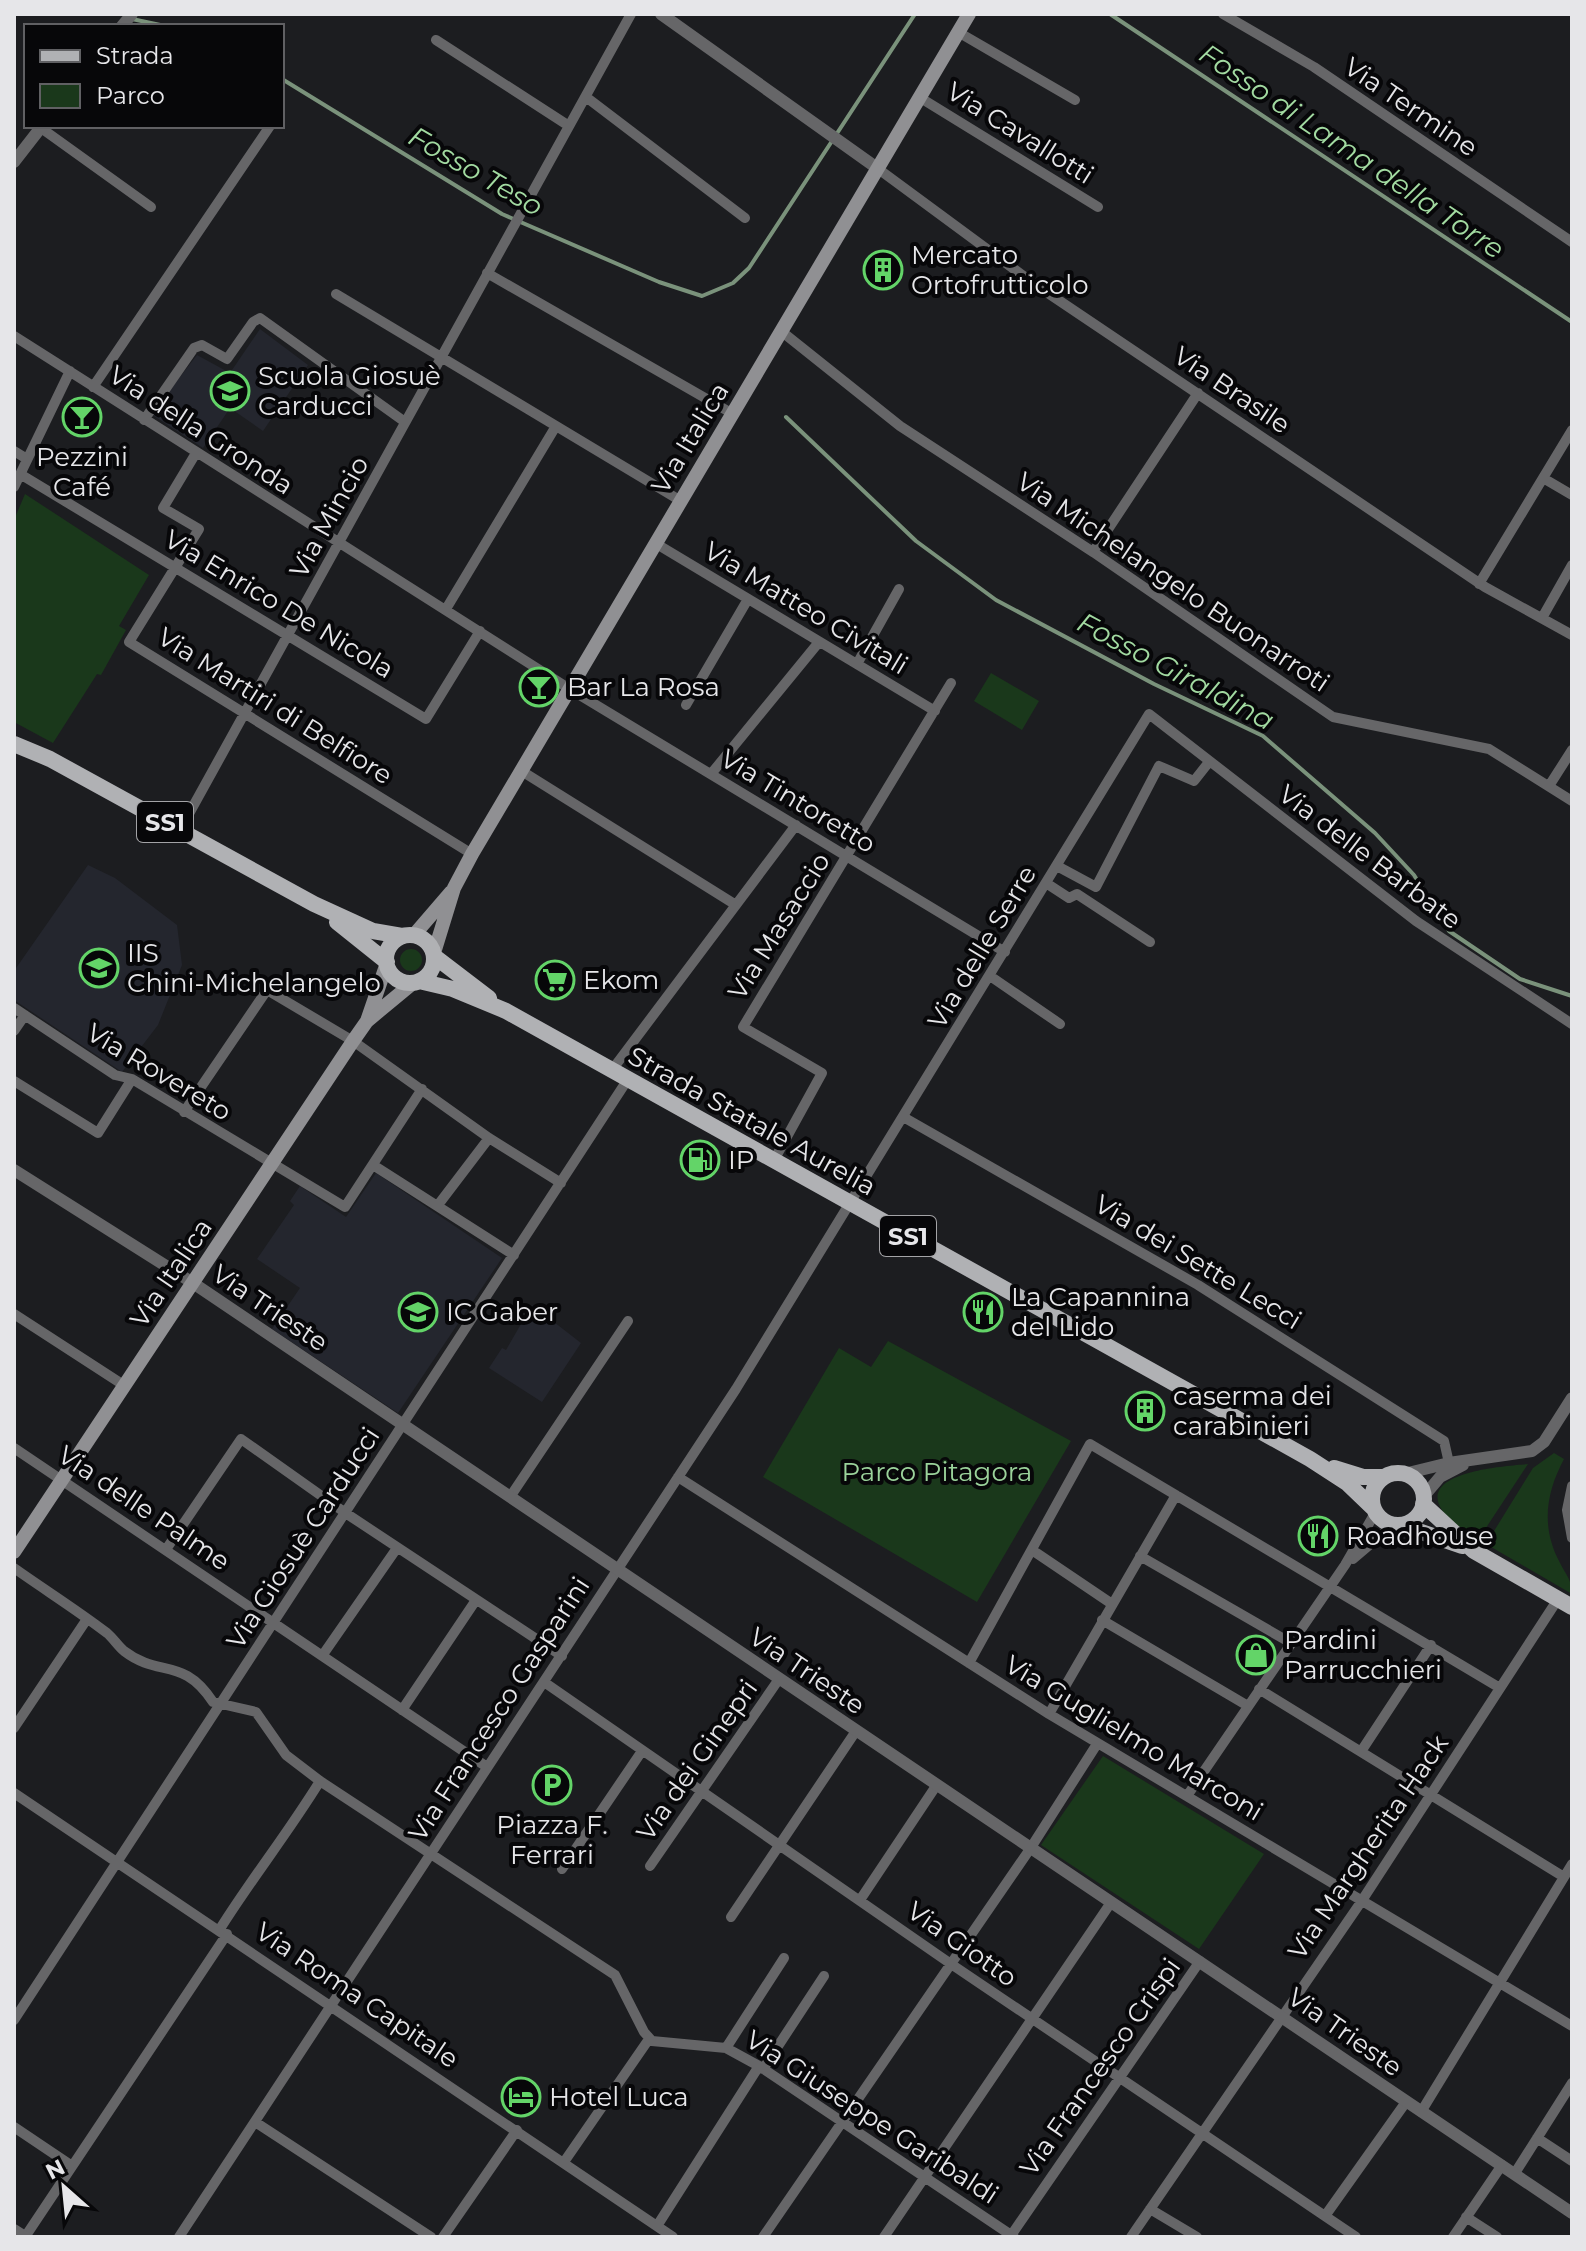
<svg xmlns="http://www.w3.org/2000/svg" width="1586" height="2251" font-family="Montserrat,sans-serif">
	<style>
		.built { fill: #24262e }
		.green { fill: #1a381b }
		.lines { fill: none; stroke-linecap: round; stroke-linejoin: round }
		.stream { stroke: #7a927b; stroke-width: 4 }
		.minor { stroke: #666668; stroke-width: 10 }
		.tertiary { stroke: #666668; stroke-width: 12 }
		.secondary { stroke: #909093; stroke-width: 14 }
		.primary { stroke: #b0b1b4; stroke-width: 16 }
		.labels { text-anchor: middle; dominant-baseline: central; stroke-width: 8; stroke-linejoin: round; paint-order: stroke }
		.shield { fill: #070709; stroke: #a3a3a6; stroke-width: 2 }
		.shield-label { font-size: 24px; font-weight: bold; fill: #e6e6e9 }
		.street-label { font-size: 26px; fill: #e6e6e9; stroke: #070709 }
		.poi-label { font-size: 26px; fill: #e6e6e9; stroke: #070709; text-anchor: start }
		.park-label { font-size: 26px; fill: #9bd39b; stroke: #070709 }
		.water-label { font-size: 28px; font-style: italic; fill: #a2daa1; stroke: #070709 }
	</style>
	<rect width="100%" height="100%" fill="#1c1d20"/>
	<!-- built -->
	<path class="built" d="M 260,329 L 308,365 L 263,431 L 230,408 L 203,448 L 151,414 L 197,355 L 230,373 Z
		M 88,865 L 115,878 L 177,925 L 182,965 L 158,1025 L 122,1072 L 14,1000 L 14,971 Z
		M 376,1173 L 502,1258 L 398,1413 L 272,1329 L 300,1288 L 257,1259 L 294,1205 L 290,1201 L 300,1186 L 346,1217 Z
		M 532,1305 L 581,1343 L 542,1402 L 489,1368 L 502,1348 L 506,1350 Z"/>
	<!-- green -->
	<path class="green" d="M 25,494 L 149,575 L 119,626 L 126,630 L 101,675 L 97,674 L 53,743 L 14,722 L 14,520 Z
		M 991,673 L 1039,701 L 1022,730 L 974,701 Z
		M400 960a11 11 0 1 1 22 0a11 11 0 1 1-22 0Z
		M 888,1341 L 1071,1441 L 977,1602 L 763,1477 L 839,1348 L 871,1367 Z
		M 1554,1453 L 1564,1459 C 1546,1493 1541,1526 1559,1561 C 1565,1574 1572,1579 1572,1594 L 1486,1544 L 1533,1468 Z
		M 1528,1464 L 1478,1540 C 1467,1532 1452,1524 1444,1513 C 1412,1471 1508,1466 1528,1464 Z
		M 1103,1756 L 1264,1854 L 1199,1949 L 1041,1845 Z"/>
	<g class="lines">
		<!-- stream -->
		<path class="stream" d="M 1110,14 L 1572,322
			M 132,19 L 165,26
			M 282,79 L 502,214 L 659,282 L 702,296 L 733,283 L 749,268 L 915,14
			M 786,417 L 916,541 L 996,600 L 1154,684 L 1263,736 L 1375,833 L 1414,875 L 1449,931 L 1520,979 L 1572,996"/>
		<!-- minor -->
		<path class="minor" d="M 1223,14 L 1314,67 L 1572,242
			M 958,32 L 1075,100
			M 436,40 L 569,126
			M 586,97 L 745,218
			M 919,97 L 1098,207
			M 41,128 L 151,207
			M 877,168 L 1033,283 L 1485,587 L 1572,635
			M 487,273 L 733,414
			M 336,294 L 681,501
			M 781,331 L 900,426 L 1093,552 L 1333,717 L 1489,749 L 1572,801
			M 14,336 L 568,688 L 1005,952
			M 93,387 L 270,126
			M 144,420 L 194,348 L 202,345 L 227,359 L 253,322 L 260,318 L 405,422
			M 14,451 L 27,459
			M 196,453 L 163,508 L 199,529 L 129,642 L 472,854
			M 20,474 L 426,719 L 480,631
			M 1543,478 L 1572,495
			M 14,487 L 70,371
			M 655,543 L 935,711
			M 1093,552 L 1198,393
			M 1479,584 L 1572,430
			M 446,609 L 556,426
			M 1542,618 L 1572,565
			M 857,664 L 899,589
			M 686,705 L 748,599
			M 520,770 L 736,905
			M 711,774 L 819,642
			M 1549,786 L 1572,750
			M 180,830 L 631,14
			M 1057,866 L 1096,887 L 1159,766 L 1194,781 L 1209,762
			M 1046,883 L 1069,898 L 1077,894 L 1150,942
			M 990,976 L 1060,1024
			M 14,1008 L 115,1075 L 132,1079 L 345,1207 L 422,1089
			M 14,1031 L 25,1015
			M 612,1070 L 796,825
			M 14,1081 L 98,1133 L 132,1079
			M 184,1112 L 267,990 L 353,1041 L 489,1138 L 561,1183
			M 905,1118 L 1198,1285 L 1444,1441 L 1449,1463
			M 773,1162 L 822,1073 L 743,1027 L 951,683
			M 373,1165 L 514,1255
			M 438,1205 L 489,1138
			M 14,1314 L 125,1386
			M 14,1448 L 487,1767
			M 678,1477 L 1049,1714 L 1572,2026
			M 1572,1486 L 1567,1510 L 1572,1538
			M 510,1497 L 628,1321
			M 167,1548 L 241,1439 L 347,1514 L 562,1656
			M 1032,1550 L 1112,1604
			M 1140,1556 L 1291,1643
			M 1353,1559 L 1393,1525
			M 14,1568 C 45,1590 77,1610 107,1633 C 113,1638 118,1646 124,1651 C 159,1678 183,1656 213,1702 L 256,1712 L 286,1755 L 320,1781 L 615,1975 L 644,2032 L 652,2041 L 726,2048 L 759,2066 L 1014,2237
			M 1102,1620 L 1248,1706
			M 322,1656 L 397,1548
			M 969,1663 L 1090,1444 L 1500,1688
			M 544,1682 L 951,1964 L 1356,2237
			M 1259,1689 L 1564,1877
			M 402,1710 L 476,1600
			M 1049,1714 L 1176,1495
			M 14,1728 L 87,1619
			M 1362,1750 L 1431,1645
			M 14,1793 L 673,2237
			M 1187,1796 L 1345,1565 L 1375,1513
			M 650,1866 L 779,1679
			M 562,1869 L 642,1751
			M 860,1900 L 936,1786
			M 731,1917 L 856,1731
			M 220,1929 C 252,1878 288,1833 320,1781
			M 14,2020 L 628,1079
			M 726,2048 L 784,1958
			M 763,2069 L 824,1976
			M 1421,2112 L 1572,1864
			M 255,2122 L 431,2237
			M 14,2127 L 72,2166
			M 1537,2138 L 1572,2161
			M 564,2162 L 649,2039
			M 1515,2173 L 1572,2083
			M 1150,2209 L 1197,2237
			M 1325,2216 L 1406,2102
			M 1466,2217 L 1497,2237
			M 657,2226 L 759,2066
			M 25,2237 L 227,1934
			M 179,2237 L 736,1389 L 1149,714 L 1416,921 L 1572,1024
			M 443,2237 L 517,2130
			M 763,2237 L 1030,1849 L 1097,1744
			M 884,2237 L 1110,1904
			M 1010,2237 L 1200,1961
			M 1131,2237 L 1361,1902 L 1558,1599
			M 1453,2237 L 1502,2165"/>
		<!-- tertiary -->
		<path class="tertiary" d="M 661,14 L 877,168
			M 122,26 L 132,14
			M 14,162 L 42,126
			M 14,1170 L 193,1283 L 1572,2213
			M 1404,1474 L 1449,1463 L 1532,1451 L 1544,1442 L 1572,1398
			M 1424,1496 L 1440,1477 L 1463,1465
			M 14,2230 L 25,2237"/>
		<!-- secondary -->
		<path class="secondary" d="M 414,935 L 451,892
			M 434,953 L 454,888 L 472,854 L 969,14
			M 367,1021 L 387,963
			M 14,1552 L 353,1041 L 367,1021 L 414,982"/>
		<!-- primary -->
		<path class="primary" d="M 14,744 L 50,759 L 314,904 L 373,931 L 402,936
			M 337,922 L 387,962
			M386 959a24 24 0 1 1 48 0a24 24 0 1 1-48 0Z
			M 434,956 L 489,998
			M 419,981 L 453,989 L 506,1011 L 1310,1459 L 1347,1483 L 1372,1507
			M 1334,1468 L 1363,1477 L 1383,1477
			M1372 1499a26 26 0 1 1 52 0a26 26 0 1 1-52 0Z
			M 1423,1504 L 1474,1551 L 1572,1607
			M 1401,1525 L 1462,1546"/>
	</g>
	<!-- icons -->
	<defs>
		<g id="building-ring" transform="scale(2)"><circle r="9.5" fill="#070709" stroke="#63d468" stroke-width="1.5"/><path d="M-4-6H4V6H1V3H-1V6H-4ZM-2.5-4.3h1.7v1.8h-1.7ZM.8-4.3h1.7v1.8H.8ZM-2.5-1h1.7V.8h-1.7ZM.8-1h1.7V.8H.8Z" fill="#63d468"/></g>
		<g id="school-ring" transform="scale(2)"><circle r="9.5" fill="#070709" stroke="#63d468" stroke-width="1.5"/><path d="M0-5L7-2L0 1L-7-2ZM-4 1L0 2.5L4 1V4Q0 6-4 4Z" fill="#63d468"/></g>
		<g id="bar-ring" transform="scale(2)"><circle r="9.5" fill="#070709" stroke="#63d468" stroke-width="1.5"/><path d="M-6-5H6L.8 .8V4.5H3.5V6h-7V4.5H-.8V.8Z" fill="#63d468"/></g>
		<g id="supermarket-ring" transform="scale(2)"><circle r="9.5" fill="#070709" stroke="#63d468" stroke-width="1.5"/><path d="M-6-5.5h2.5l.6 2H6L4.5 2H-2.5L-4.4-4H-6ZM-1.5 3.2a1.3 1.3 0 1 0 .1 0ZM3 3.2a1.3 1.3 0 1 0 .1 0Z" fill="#63d468"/></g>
		<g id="fuel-ring" transform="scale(2)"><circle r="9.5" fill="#070709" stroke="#63d468" stroke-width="1.5"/><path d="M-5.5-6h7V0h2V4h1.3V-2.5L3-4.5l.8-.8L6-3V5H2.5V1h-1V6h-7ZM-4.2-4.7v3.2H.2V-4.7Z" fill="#63d468"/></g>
		<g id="restaurant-ring" transform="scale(2)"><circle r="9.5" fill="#070709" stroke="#63d468" stroke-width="1.5"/><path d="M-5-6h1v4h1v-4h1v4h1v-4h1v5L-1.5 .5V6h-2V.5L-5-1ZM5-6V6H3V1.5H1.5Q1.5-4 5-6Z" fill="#63d468"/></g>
		<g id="shop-ring" transform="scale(2)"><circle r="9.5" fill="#070709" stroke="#63d468" stroke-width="1.5"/><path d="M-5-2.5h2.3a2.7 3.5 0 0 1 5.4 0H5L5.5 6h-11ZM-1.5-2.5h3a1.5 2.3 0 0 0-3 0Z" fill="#63d468"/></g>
		<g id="parking-ring" transform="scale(2)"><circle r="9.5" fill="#070709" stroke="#63d468" stroke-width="1.5"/><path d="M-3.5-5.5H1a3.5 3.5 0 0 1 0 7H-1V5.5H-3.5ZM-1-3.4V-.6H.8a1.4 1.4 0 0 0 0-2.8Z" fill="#63d468"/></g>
		<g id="hotel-ring" transform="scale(2)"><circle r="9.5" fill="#070709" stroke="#63d468" stroke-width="1.5"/><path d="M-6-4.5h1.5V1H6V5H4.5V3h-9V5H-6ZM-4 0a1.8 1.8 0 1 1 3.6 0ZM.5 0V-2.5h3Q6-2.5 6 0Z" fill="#63d468"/></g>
	</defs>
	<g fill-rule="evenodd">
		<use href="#building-ring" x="883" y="270"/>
		<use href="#school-ring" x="230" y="391"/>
		<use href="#bar-ring" x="82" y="417"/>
		<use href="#bar-ring" x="539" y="687"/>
		<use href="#school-ring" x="99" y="968"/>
		<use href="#supermarket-ring" x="555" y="980"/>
		<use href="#fuel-ring" x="700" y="1160"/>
		<use href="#school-ring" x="418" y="1312"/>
		<use href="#restaurant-ring" x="983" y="1312"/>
		<use href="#building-ring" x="1145" y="1411"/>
		<use href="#restaurant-ring" x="1318" y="1536"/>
		<use href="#shop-ring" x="1256" y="1655"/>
		<use href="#parking-ring" x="552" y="1785"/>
		<use href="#hotel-ring" x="521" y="2097"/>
	</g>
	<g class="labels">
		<!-- shield labels -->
		<g class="shield">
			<rect x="137" y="802" width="56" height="40" rx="6"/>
			<rect x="880" y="1216" width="56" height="40" rx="6"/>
		</g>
		<g class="shield-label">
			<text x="165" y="822">SS1</text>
			<text x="908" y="1236">SS1</text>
		</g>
		<!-- street labels -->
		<g class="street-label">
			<text transform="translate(1411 107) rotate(34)">Via Termine</text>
			<text transform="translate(1020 133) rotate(32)">Via Cavallotti</text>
			<text transform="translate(1232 390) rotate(34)">Via Brasile</text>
			<text transform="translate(201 430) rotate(33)">Via della Gronda</text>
			<text transform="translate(690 438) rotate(-59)">Via Italica</text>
			<text transform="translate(329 517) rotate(-61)">Via Mincio</text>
			<text transform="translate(1173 582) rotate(34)">Via Michelangelo Buonarroti</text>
			<text transform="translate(279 604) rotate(31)">Via Enrico De Nicola</text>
			<text transform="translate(806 608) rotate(31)">Via Matteo Civitali</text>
			<text transform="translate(275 706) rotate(32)">Via Martiri di Belfiore</text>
			<text transform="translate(798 801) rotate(31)">Via Tintoretto</text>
			<text transform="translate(1370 857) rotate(37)">Via delle Barbate</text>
			<text transform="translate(779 926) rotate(-58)">Via Masaccio</text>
			<text transform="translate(982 947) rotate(-59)">Via delle Serre</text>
			<text transform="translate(159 1072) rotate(31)">Via Rovereto</text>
			<text transform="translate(752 1121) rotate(29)">Strada Statale Aurelia</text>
			<text transform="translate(1198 1262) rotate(31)">Via dei Sette Lecci</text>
			<text transform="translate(171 1273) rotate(-56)">Via Italica</text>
			<text transform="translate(270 1308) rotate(34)">Via Trieste</text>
			<text transform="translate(144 1508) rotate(34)">Via delle Palme</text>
			<text transform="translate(303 1538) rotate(-57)">Via Giosuè Carducci</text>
			<text transform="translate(807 1671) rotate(34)">Via Trieste</text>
			<text transform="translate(499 1709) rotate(-57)">Via Francesco Gasparini</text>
			<text transform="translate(1134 1738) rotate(31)">Via Guglielmo Marconi</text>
			<text transform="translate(697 1760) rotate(-55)">Via dei Ginepri</text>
			<text transform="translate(1368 1847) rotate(-56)">Via Margherita Hack</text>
			<text transform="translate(962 1944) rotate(35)">Via Giotto</text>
			<text transform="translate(357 1995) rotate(34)">Via Roma Capitale</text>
			<text transform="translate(1345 2032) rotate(35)">Via Trieste</text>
			<text transform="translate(1100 2067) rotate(-55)">Via Francesco Crispi</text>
			<text transform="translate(872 2117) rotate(33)">Via Giuseppe Garibaldi</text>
		</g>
		<!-- poi labels -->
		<g class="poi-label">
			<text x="911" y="255">Mercato<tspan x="911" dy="30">Ortofrutticolo</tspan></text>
			<text x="258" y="376">Scuola Giosuè<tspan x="258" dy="30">Carducci</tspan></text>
			<text x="82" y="457" text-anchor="middle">Pezzini<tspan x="82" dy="30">Café</tspan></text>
			<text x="567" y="687">Bar La Rosa</text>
			<text x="127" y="953">IIS<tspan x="127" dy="30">Chini-Michelangelo</tspan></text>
			<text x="583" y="980">Ekom</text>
			<text x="728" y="1160">IP</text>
			<text x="1011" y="1297">La Capannina<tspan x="1011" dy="30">del Lido</tspan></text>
			<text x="446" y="1312">IC Gaber</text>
			<text x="1173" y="1396">caserma dei<tspan x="1173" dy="30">carabinieri</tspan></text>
			<text x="1346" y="1536">Roadhouse</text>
			<text x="1284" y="1640">Pardini<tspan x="1284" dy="30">Parrucchieri</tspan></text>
			<text x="552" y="1825" text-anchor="middle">Piazza F.<tspan x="552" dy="30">Ferrari</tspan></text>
			<text x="549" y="2097">Hotel Luca</text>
		</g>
		<!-- park labels -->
		<g class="park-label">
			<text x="937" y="1472">Parco Pitagora</text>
		</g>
		<!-- water labels -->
		<g class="water-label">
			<text transform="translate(1352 151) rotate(34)">Fosso di Lama della Torre</text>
			<text transform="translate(476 171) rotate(30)">Fosso Teso</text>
			<text transform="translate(1176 671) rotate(28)">Fosso Giraldina</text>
		</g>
	</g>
	<!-- border -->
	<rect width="1586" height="2251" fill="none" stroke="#e6e6e9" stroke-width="32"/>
	<!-- legend -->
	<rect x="24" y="24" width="260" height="104" fill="#070709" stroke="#606063" stroke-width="2"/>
	<rect x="40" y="50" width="40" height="12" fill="#b0b1b4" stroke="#606063" stroke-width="2"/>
	<text x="96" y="64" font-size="24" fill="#e6e6e9">Strada</text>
	<rect x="40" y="84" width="40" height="24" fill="#1a381b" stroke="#606063" stroke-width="2"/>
	<text x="96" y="104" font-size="24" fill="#e6e6e9">Parco</text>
	<!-- north arrow -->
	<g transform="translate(64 2187) rotate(333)" stroke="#070709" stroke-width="6" paint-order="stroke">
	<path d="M0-6L14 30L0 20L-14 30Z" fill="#e6e6e9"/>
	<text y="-12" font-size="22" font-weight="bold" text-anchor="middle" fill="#e6e6e9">N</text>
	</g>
</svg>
